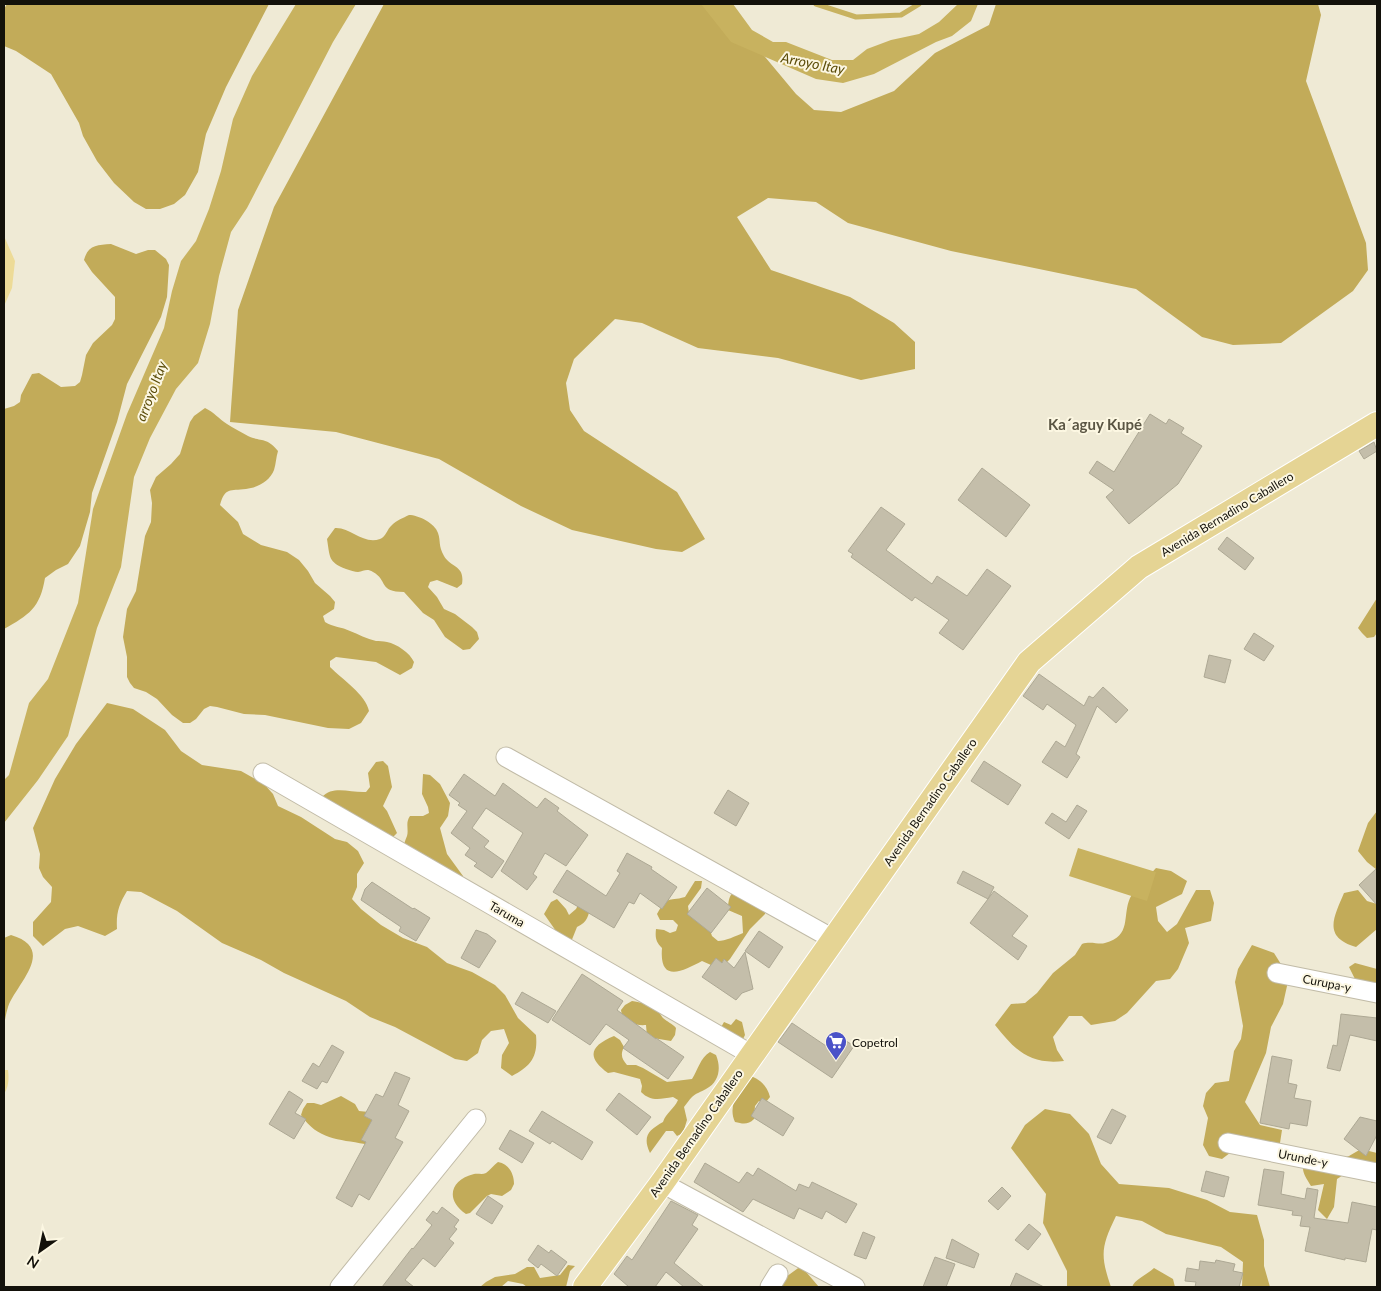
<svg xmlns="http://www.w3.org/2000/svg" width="1381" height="1291" font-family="Lato,sans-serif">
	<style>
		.green { fill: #eddb97 }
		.forest { fill: #c2ab59 }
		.water { fill: #c8b25f }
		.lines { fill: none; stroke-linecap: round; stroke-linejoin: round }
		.stream { stroke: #c8b25f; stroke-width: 5 }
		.building { fill: #c4beaa; stroke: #ada894 }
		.minor-casing { stroke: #c1bba7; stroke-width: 21 }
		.major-casing { stroke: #fff; stroke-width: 26 }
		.minor { stroke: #fff; stroke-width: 19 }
		.major { stroke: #e5d494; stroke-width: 24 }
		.labels { text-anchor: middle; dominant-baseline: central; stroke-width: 4; stroke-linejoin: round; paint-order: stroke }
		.street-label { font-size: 12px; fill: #13110a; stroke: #fcf7e2 }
		.poi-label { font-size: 12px; fill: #13110a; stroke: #fcf7e2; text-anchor: start }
		.water-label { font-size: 14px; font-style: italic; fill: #5b4c09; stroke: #fcf7e2 }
		.quarter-label { font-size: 15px; font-weight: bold; fill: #5b5644; stroke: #fcf7e2 }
	</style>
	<rect width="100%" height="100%" fill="#efead5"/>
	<!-- green -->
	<path class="green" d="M 4,236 L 15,261 L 12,288 L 4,306 Z
		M 4,1070 L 8,1070 C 9,1078 9,1087 4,1094 Z"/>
	<!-- forest -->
	<path class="forest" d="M 7,4 L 269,4 L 226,87 L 206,134 L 198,172 L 185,195 L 174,204 L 160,209 L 146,209 L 134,202 L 114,183 L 97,161 L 83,136 L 79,123 L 51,74 L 16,51 L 4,46 L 4,9 Z
		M 384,4 L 717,4 L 726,10 L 796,94 L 814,110 L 841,112 L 894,91 L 935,53 L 989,25 L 996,4 L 1318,4 L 1321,15 L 1306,81 L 1366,243 L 1368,270 L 1353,291 L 1281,343 L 1233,345 L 1202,337 L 1136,289 L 951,251 L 848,223 L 816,202 L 768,198 L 737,217 L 771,270 L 850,297 L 894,323 L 915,342 L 915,369 L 861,380 L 778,358 L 698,348 L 642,323 L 615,319 L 574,359 L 566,383 L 570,410 L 584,431 L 677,492 L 705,539 L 682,552 L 656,549 L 572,530 L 521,506 L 439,459 L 336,432 L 230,422 L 238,310 L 274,207 Z
		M 111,244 L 136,254 L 148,250 L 155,250 L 166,259 L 169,265 L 167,297 L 161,317 L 127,384 L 117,422 L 92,493 L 90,512 L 80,546 L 68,564 L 56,570 L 45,578 C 40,608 29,615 4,629 L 4,409 L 14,406 L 20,402 L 21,395 L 32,374 L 39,373 L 61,387 L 75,386 L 80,382 L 82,375 L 86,355 L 93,343 L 112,325 L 115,319 L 115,297 L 92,272 L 84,260 C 88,245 97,245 111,244 Z
		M 205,408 C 214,412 219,419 227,424 C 233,428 241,432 248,436 C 261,442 267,437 278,451 C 276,457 276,464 274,470 C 270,481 257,488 246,489 C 230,491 225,487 220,505 L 238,522 L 243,534 L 261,545 L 287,552 L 299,560 L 308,571 L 315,583 L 330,596 L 335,602 L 334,609 L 323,616 L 325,622 C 333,627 342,627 350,631 C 358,634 367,639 376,641 C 379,641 383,641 387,642 C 397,644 410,653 414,662 L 412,668 L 400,675 L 376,662 L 336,657 L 330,661 L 330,667 C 342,679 366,695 369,711 L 361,723 L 349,729 L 328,728 L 265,715 L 244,714 L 217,707 L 210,706 L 204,709 L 196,719 L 190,723 L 183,723 L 172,715 L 157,699 L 146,692 L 134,688 L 130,683 L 127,677 L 127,657 L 123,637 L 127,609 L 136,591 L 145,536 L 151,522 L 152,503 L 150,490 L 156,477 L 171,464 L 180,454 L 190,422 L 194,416 Z
		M 409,515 C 418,515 435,523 438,533 C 441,542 438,545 444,556 C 451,568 465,565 462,584 L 457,588 L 437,580 L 430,582 L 428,587 L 437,597 L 444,609 L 455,614 L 472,627 L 477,632 L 479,639 L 470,649 L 463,650 L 445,637 L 434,620 L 423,613 L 404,592 C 378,592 388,580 373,572 C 367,568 364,571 358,572 C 355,572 350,570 346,569 C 328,562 330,557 327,539 L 335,528 C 351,527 363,545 380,539 C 386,537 387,529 392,525 C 397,520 403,518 409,515 Z
		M 1377,598 L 1377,633 L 1374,637 L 1367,638 L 1362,633 L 1358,628 Z
		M 107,703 L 133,709 L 165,730 L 181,751 L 202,765 L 241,771 L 264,784 L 273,794 L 278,806 L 301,817 L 335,839 L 347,842 L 358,851 L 364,863 L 357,874 L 357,887 L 352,899 L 361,909 L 381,925 L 403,938 L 427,947 L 447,963 L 472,972 L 495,985 L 505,995 L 518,1018 L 536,1035 C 538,1057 531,1066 512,1076 L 501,1068 L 502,1055 L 509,1043 L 504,1029 L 491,1031 L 482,1040 L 478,1053 L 467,1061 L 455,1059 L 395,1027 L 370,1017 L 346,1001 L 284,973 L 261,960 L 222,943 L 177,911 L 141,892 L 127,891 C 119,904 116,913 117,929 L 105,936 L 78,926 L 65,929 L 43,946 L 33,936 L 33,922 L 51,902 L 52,887 L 43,877 L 39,868 L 40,854 L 33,828 L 55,779 L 76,744 Z
		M 383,761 L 388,766 L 392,787 L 383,806 L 387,811 L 397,833 L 387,843 L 322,797 C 333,785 351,793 366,792 L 370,787 L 368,773 L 376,762 Z
		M 423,774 L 430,775 L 440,784 L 450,803 L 448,816 L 440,828 L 447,854 L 463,876 L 460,882 L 404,848 C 404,843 405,841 407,836 C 409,829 405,823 410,816 L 423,816 L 429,813 L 428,807 L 422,794 Z
		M 1377,811 L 1377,870 L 1367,862 L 1358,851 L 1368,823 Z
		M 1156,868 L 1171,871 L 1187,881 L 1182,894 L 1156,907 L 1158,921 L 1167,932 L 1177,924 L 1196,890 L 1210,890 L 1214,903 L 1211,921 L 1185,928 L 1189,943 L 1178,969 L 1170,979 L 1156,981 L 1127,1013 L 1115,1021 L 1091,1025 L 1082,1016 L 1069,1016 L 1053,1037 L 1057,1050 L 1064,1061 C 1029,1065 1015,1050 995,1025 L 1011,1004 L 1025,1003 L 1037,993 L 1053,973 L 1075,955 L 1082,944 C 1091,941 1099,945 1105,943 C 1132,936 1122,916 1130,898 C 1136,887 1147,878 1156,868 Z
		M 695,881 L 702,881 L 701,888 L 688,906 L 689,913 L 710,930 L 712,936 L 718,941 C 725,941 736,936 743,933 L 742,916 L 728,910 C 728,894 733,890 746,883 L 759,886 L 765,891 L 765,914 L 750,929 L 730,959 L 720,969 L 702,961 C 683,971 659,984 662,948 C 656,942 655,938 656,929 L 664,930 L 670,933 L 676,931 L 678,925 L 673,920 L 660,920 L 657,914 C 668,895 667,902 685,897 Z
		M 1358,890 L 1367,901 L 1377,904 L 1377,929 L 1356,947 C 1322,937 1334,917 1344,893 Z
		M 557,899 L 566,909 L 569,915 L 576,909 L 581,899 L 591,905 C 588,916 588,922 577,927 L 571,942 L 556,931 L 544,914 L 551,902 Z
		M 11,935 C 58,949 16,984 8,1007 C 6,1013 5,1020 4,1026 L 4,938 Z
		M 1252,945 L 1274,953 L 1289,977 L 1283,1004 L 1271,1027 L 1266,1053 L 1245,1102 L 1260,1125 L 1282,1130 L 1280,1143 L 1268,1149 L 1243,1143 L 1222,1159 L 1209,1156 L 1203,1145 L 1208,1118 L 1203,1106 L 1206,1093 L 1215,1083 L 1229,1081 L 1234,1051 L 1241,1039 L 1243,1026 L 1235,982 L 1238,969 Z
		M 1355,963 L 1377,969 L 1377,987 L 1356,981 L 1349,967 Z
		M 632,1001 C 640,1002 652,1005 658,1011 C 660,1013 661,1016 663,1018 C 667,1022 672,1023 676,1028 L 675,1035 L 671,1041 L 647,1037 L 646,1025 C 635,1026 630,1022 622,1016 L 621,1010 L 625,1005 Z
		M 736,1019 L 742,1022 L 745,1035 L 742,1041 L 720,1029 L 724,1022 L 731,1025 Z
		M 614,1036 L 620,1040 L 624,1047 C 620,1055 622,1059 627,1065 L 636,1065 L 643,1068 L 667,1082 L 692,1079 C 698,1070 700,1058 710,1052 L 716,1055 C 721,1067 720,1082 706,1089 C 701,1092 696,1093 692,1097 C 689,1100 687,1103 684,1107 L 687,1120 L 683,1133 L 677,1136 L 673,1131 L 666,1131 L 650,1153 C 642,1136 649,1130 663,1122 C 666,1113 674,1109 678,1100 L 673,1097 C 660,1099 651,1102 641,1092 L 642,1086 L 640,1079 L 614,1072 L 608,1073 C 586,1057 590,1046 614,1036 Z
		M 747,1075 C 759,1078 767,1085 770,1097 L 766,1102 L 759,1101 L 755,1106 L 754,1119 C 748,1125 743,1124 735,1122 C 727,1105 740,1090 747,1075 Z
		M 341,1096 L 355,1104 L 359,1111 L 379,1113 L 365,1144 C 338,1139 318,1140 301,1115 L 303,1109 L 307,1103 L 314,1103 L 321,1105 Z
		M 1045,1109 L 1070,1114 L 1089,1134 L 1101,1164 L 1119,1184 L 1169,1188 L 1207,1200 L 1230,1212 L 1257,1215 L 1264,1240 L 1264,1266 L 1270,1287 L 1242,1287 L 1243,1262 L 1221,1247 L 1166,1234 L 1142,1221 L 1116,1216 C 1101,1247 1100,1255 1111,1287 L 1067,1287 L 1067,1271 L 1043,1223 L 1046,1194 L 1011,1148 L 1025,1125 Z
		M 1361,1149 L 1377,1153 L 1377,1183 L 1372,1183 L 1361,1174 L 1348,1172 L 1337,1179 L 1334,1207 L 1327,1219 L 1318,1210 L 1324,1184 L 1311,1186 C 1300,1169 1300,1166 1313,1151 L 1326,1153 L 1339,1159 L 1349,1156 Z
		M 498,1162 C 509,1164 514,1174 514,1184 L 511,1190 L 502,1196 L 491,1194 L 487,1196 L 470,1213 L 466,1214 C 445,1200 450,1180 474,1174 C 478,1173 482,1175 486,1173 C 490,1170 494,1165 498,1162 Z
		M 568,1265 L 575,1266 L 570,1271 L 566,1287 L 527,1287 L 523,1284 L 508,1281 L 501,1287 L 480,1287 L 486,1282 L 495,1277 L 515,1274 L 527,1267 L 534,1267 L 540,1278 L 560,1275 Z
		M 801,1266 L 819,1287 L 763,1287 L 779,1282 Z
		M 1154,1268 L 1173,1279 L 1175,1287 L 1132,1287 C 1135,1279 1147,1275 1154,1268 Z"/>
	<!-- water -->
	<path class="water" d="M 296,4 L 356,4 L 333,42 L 247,208 L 231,232 L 219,276 L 210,324 L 198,363 L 176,389 L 150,438 L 134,477 L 121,567 L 97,628 L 68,736 L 38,780 L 4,823 L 4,780 L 9,775 L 29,703 L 48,679 L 78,603 L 93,509 L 127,414 L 164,328 L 172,291 L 181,261 L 196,241 L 209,209 L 221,171 L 233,119 L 252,76 Z
		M 701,4 L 733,4 L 752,30 L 773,42 L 786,42 L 832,60 L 853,60 L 867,49 L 891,40 L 919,34 L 939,22 L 958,4 L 978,4 L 971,21 L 952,36 L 936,42 L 874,74 L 843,83 L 816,79 L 731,42 Z
		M 1078,848 L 1156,872 L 1147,901 L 1069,876 Z"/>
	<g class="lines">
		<!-- stream -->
		<path class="stream" d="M 816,4 L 856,17 L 901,15 L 919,4"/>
	</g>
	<!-- building -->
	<path class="building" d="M 1150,414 L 1166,424 L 1169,419 L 1184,428 L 1181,433 L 1202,446 L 1178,484 L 1129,524 L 1106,497 L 1114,490 L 1089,473 L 1097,461 L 1114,472 Z
		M 1374,442 L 1377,451 L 1364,459 L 1359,451 Z
		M 982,468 L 1030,505 L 1006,537 L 958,500 Z
		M 881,507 L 905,524 L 886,550 L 932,584 L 937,576 L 967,596 L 987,569 L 1011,586 L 963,650 L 939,633 L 949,620 L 915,597 L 912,601 L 851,557 L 853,554 L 848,551 Z
		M 1227,537 L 1254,558 L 1245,570 L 1218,549 Z
		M 1254,633 L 1274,646 L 1264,661 L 1244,649 Z
		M 1209,655 L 1231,660 L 1225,683 L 1204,677 Z
		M 1039,674 L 1084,706 L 1089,696 L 1093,698 L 1103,687 L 1128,710 L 1116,723 L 1097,706 L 1076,754 L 1080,757 L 1067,778 L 1042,762 L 1056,741 L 1065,747 L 1076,725 L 1047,704 L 1043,710 L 1023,696 Z
		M 984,761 L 1021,785 L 1008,805 L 971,781 Z
		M 464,774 L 495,796 L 503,783 L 537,808 L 545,798 L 559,808 L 557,811 L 588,835 L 566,866 L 545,853 L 533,874 L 537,877 L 527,890 L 501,871 L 523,833 L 486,808 L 472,828 L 489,841 L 484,847 L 504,861 L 492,878 L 474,866 L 477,863 L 465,855 L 470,848 L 451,833 L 467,811 L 458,805 L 460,803 L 449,795 Z
		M 728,790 L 749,803 L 736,826 L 714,813 Z
		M 1077,805 L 1087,811 L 1069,839 L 1045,823 L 1052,813 L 1066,822 Z
		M 627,853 L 652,867 L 651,869 L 677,887 L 662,909 L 640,893 L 634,904 L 629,902 L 614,928 L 553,892 L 567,870 L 606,896 L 620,873 L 617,871 Z
		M 1377,868 L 1377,905 L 1359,885 Z
		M 963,871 L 994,887 L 988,899 L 957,883 Z
		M 372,882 L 413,909 L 414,908 L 430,918 L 416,941 L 399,931 L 401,927 L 361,900 L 365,889 Z
		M 707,888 L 731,907 L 711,933 L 687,914 Z
		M 994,891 L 1028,916 L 1012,936 L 1027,946 L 1018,960 L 970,923 Z
		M 476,930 L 487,934 L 496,941 L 479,968 L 461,958 Z
		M 759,931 L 783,947 L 769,968 L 745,951 Z
		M 745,952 L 753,989 L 742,993 L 736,1000 L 702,977 L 716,958 L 722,963 L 724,959 L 734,968 Z
		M 582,974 L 623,1001 L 617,1010 L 656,1039 L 656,1038 L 684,1057 L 668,1079 L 623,1048 L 629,1040 L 606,1024 L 590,1045 L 552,1020 Z
		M 522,992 L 556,1011 L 548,1023 L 515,1004 Z
		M 1341,1014 L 1377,1018 L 1377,1041 L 1350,1035 L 1340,1071 L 1327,1068 L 1333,1045 L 1337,1046 Z
		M 792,1023 L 832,1050 L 840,1037 L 854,1046 L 832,1078 L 778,1042 Z
		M 332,1045 L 344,1052 L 327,1083 L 322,1081 L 317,1089 L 302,1081 L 313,1063 L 319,1067 Z
		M 1272,1056 L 1292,1060 L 1288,1083 L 1297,1085 L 1294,1098 L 1311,1101 L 1307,1126 L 1290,1123 L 1289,1129 L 1260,1123 Z
		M 395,1072 L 410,1078 L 398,1105 L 409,1111 L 395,1138 L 403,1142 L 369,1200 L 359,1194 L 352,1207 L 336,1198 L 366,1142 L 361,1140 L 372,1120 L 364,1116 L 376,1094 L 383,1097 Z
		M 289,1091 L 303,1100 L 295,1113 L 306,1119 L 294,1139 L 269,1124 Z
		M 619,1093 L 651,1117 L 637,1135 L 606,1110 Z
		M 762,1098 L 794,1118 L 783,1136 L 751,1116 Z
		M 1112,1109 L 1126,1116 L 1111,1144 L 1097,1137 Z
		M 542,1111 L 593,1142 L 582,1160 L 552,1141 L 550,1144 L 529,1131 Z
		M 1360,1117 L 1377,1121 L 1377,1135 L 1366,1156 L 1344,1139 Z
		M 510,1130 L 534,1143 L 522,1163 L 499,1149 Z
		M 705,1163 L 739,1183 L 747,1172 L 753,1176 L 758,1168 L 796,1191 L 799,1184 L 809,1188 L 812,1182 L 857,1204 L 846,1223 L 826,1211 L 822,1219 L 799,1208 L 794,1219 L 753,1199 L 743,1212 L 694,1182 Z
		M 1264,1169 L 1284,1172 L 1281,1194 L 1305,1199 L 1307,1188 L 1318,1190 L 1314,1218 L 1348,1223 L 1352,1202 L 1377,1207 L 1377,1230 L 1372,1229 L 1366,1262 L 1345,1258 L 1345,1260 L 1305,1251 L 1310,1227 L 1300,1226 L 1302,1216 L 1292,1215 L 1293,1211 L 1258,1205 Z
		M 1206,1171 L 1229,1177 L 1224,1197 L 1201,1191 Z
		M 1002,1187 L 1011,1196 L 998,1210 L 988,1201 Z
		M 488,1196 L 503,1206 L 492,1224 L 476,1214 Z
		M 671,1201 L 698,1215 L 692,1225 L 698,1229 L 674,1263 L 704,1287 L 684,1287 L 666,1272 L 655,1287 L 629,1287 L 614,1274 L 627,1256 L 632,1260 Z
		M 442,1207 L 459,1220 L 454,1227 L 457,1229 L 449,1239 L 454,1243 L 435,1267 L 423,1258 L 405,1280 L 414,1287 L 382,1287 L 412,1248 L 413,1249 L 432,1225 L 426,1220 L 433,1211 L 437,1214 Z
		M 1029,1224 L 1041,1234 L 1028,1250 L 1015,1240 Z
		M 863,1232 L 875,1237 L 866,1259 L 854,1255 Z
		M 952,1239 L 979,1254 L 974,1268 L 946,1258 Z
		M 538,1245 L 549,1253 L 551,1250 L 567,1262 L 557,1276 L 541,1264 L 538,1268 L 528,1260 Z
		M 935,1257 L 955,1264 L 946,1287 L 923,1287 Z
		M 1216,1260 L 1235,1264 L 1233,1271 L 1243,1273 L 1239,1287 L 1195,1287 L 1196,1282 L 1185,1281 L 1187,1268 L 1199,1270 L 1200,1261 L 1215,1263 Z
		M 1016,1273 L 1044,1287 L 1010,1287 Z"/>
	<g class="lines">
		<!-- minor casing -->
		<g class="minor-casing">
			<path id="minor" d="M 506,757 L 833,939
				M 263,773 L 752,1055
				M 1277,973 L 1377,993
				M 1228,1143 L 1377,1173
				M 662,1183 L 855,1287
				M 340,1287 L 476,1119
				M 770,1287 L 778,1274"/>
		</g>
		<!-- major casing -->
		<g class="major-casing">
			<path id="major" d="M 585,1287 L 662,1183 L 1029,662 L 1139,567 L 1377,424"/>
		</g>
		<!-- minor -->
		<use href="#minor" class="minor"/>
		<!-- major -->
		<use href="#major" class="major"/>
	</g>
	<!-- icons -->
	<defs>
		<g id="supermarket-pin" transform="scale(1.125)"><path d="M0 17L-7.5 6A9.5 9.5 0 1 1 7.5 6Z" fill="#4a52c8" stroke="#fcf7e2"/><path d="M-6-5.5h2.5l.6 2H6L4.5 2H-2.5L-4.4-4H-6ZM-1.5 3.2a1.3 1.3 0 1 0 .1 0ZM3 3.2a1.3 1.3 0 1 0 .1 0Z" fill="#fff"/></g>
	</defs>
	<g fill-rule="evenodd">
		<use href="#supermarket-pin" x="836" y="1042"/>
	</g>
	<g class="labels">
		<!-- street labels -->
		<g class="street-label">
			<text transform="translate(1227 514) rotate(-31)">Avenida Bernadino Caballero</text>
			<text transform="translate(930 802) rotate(-55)">Avenida Bernadino Caballero</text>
			<text transform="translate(507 914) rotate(30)">Taruma</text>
			<text transform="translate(1327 983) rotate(11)">Curupa-y</text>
			<text transform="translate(696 1133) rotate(-55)">Avenida Bernadino Caballero</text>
			<text transform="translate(1303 1158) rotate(11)">Urunde-y</text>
		</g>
		<!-- poi labels -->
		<g class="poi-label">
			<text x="852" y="1042">Copetrol</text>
		</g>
		<!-- water labels -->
		<g class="water-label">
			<text transform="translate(813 63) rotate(11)">Arroyo Itay</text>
			<text transform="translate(151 391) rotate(-69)">arroyo Itay</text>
		</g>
		<!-- quarter labels -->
		<g class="quarter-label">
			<text x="1095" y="424">Ka´aguy Kupé</text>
		</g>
	</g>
	<!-- border -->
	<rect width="1381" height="1291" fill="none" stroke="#13110a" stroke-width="10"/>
	<!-- north arrow -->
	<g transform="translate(40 1251) rotate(213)" stroke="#fcf7e2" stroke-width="4" paint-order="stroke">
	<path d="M0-4L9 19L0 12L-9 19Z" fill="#13110a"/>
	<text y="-8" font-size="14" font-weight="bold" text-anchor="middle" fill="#13110a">N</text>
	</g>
</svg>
